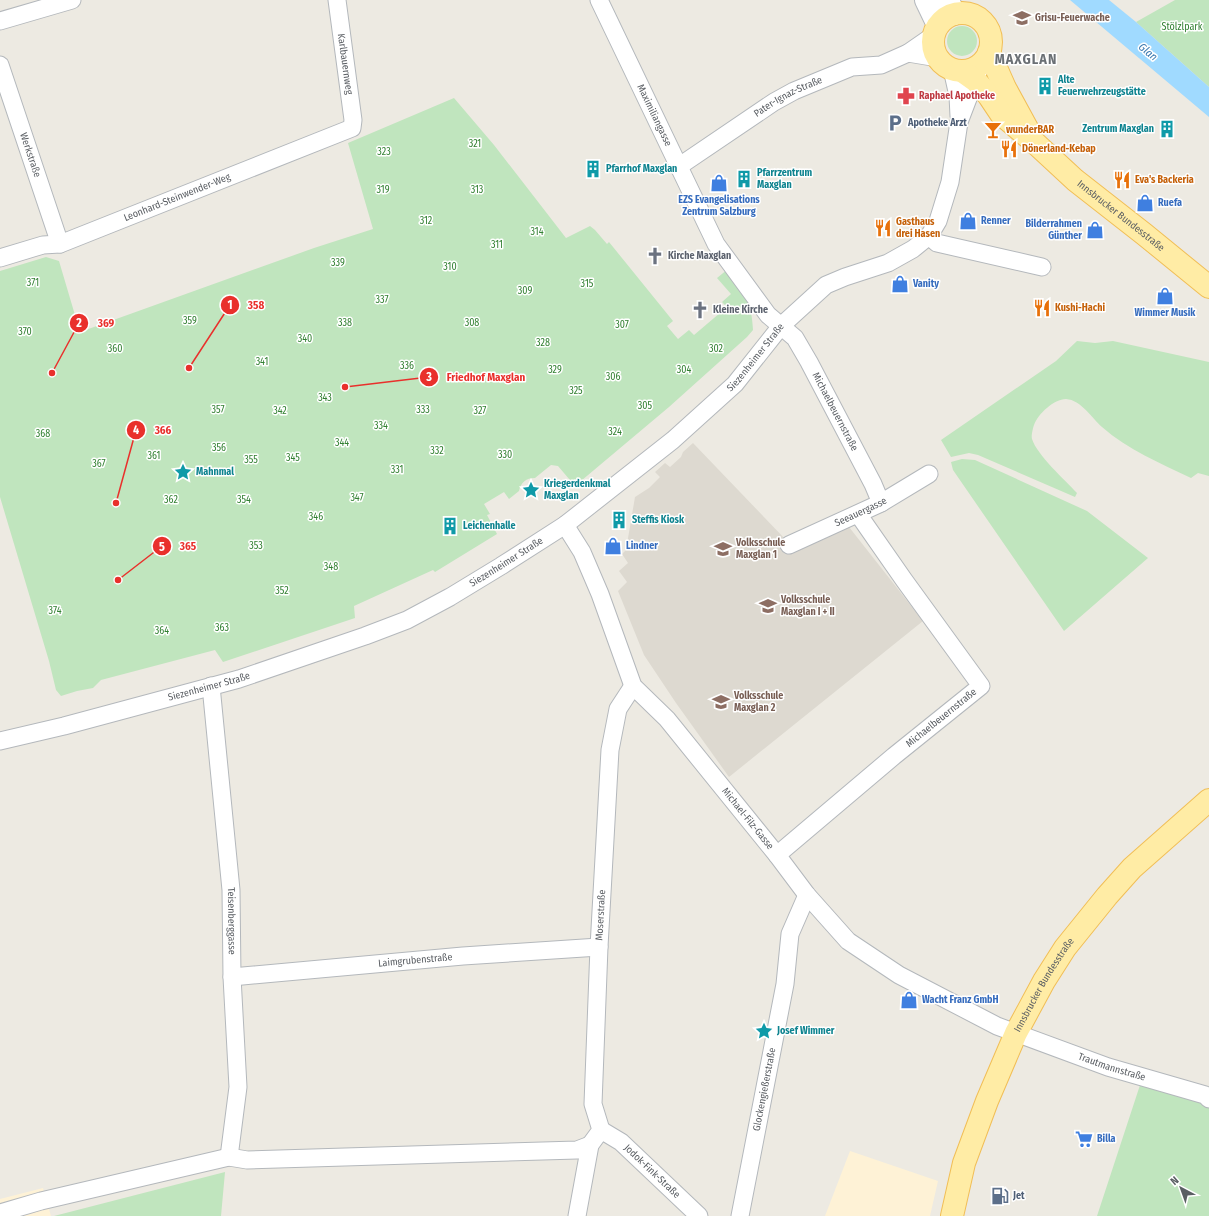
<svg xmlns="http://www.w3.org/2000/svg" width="1209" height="1216" font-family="'Fira Sans Condensed',sans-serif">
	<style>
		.commercial { fill: #fef2d6 }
		.education { fill: #ddd9d0 }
		.green { fill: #c0e5be }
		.water { fill: #a0daff }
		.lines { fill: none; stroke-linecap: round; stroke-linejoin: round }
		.street-casing { stroke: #b4b8bc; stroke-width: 19 }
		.secondary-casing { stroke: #b5b9be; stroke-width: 24 }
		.primary-casing { stroke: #f1be56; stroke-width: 24 }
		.street { stroke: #fff; stroke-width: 17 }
		.secondary { stroke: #fff; stroke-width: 22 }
		.primary { stroke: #ffeca5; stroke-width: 22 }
		.labels { text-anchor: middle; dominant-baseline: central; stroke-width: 3; stroke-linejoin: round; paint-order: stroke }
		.education-label { font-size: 10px; font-weight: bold; fill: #785e54; stroke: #fff; text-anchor: start }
		.park-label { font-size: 10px; fill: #338133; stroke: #fff }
		.street-label { font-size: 10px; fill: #5a5e63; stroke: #fff }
		.culture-label { font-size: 10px; font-weight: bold; fill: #0d838f; stroke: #fff; text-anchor: start }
		.health-label { font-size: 10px; font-weight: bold; fill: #be3a42; stroke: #fff; text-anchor: start }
		.service-label { font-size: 10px; font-weight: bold; fill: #4e5e75; stroke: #fff; text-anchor: start }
		.food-label { font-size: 10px; font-weight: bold; fill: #c56008; stroke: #fff; text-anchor: start }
		.shop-label { font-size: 10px; font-weight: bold; fill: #366cbe; stroke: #fff; text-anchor: start }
		.worship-label { font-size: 10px; font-weight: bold; fill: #5b616d; stroke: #fff; text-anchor: start }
		.water-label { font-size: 11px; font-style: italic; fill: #3d7bb1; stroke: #fff }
		.district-label { font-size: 14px; font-weight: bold; letter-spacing: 1px; fill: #6b7075; stroke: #fff }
		.leader { fill: none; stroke: #e9302c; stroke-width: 1.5 }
		.callout-dot { fill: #e9302c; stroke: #fff; stroke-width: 1.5 }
		.mark-label { font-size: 12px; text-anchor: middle; font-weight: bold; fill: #fff }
		.callout-label { font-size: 11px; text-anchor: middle; font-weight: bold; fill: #e9302c; stroke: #fff; stroke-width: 3; stroke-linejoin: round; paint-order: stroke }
	</style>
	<rect width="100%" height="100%" fill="#edeae2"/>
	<!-- commercial -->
	<path class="commercial" d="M 850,1151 L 938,1181 L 930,1216 L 825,1216 Z
		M 43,1188 L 51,1216 L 0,1216 L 0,1199 Z"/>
	<!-- education -->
	<path class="education" d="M 693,443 L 787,541 L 849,527 L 923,621 L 729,777 L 676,703 L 644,655 L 618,591 L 627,582 L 619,571 L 628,563 L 622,554 L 626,550 L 635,497 L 649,488 L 660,477 L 655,472 L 665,463 L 670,467 L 681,457 L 683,452 Z"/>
	<!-- green -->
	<path class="green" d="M 1175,0 L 1209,0 L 1209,87 L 1136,22 Z
		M947 41a15 15 0 1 1 30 0a15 15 0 1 1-30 0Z
		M 454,98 L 494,145 L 566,238 L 590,226 L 595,230 L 607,244 L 609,242 L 673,321 L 667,326 L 678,339 L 689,330 L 694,335 L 727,307 L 722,302 L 731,294 L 717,278 L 728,269 C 743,291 752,302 753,330 L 747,337 L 669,407 L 575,486 L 558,466 L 551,465 L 535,478 C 526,478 521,482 519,491 L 509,499 L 504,492 L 484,504 L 490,514 L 487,515 L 497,534 L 435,572 L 433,570 L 354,606 L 355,618 L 223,662 L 215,650 L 101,680 L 93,688 L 77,691 L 61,696 L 56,690 L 49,661 L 0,497 L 0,271 L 46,257 L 59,261 L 80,332 L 314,248 L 373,229 L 348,143 Z
		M 1077,341 L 1095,343 L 1113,341 L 1209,362 L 1209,476 L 1198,473 L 1191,478 C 1160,463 1128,450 1102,427 C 1092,418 1081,400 1066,399 C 1054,399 1038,414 1034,425 C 1033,428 1031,436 1032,439 C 1037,455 1065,480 1077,493 L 1075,497 L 978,455 L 969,453 L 951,457 L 941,440 L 1056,361 Z
		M 962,459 L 975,460 L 1087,511 L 1148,558 L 1064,631 L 953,470 L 951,462 Z
		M 1141,1082 L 1196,1100 L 1209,1108 L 1209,1216 L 1097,1216 Z
		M 225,1172 L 221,1216 L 54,1216 Z"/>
	<!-- water -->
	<path class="water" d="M 1070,0 L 1109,0 L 1136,22 L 1209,87 L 1209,117 Z"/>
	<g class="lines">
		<!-- street casing -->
		<g class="street-casing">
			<g id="street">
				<path id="s1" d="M 599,0 L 716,244 L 768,315 L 795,338 L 809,362 L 873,484 L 881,503"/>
				<path d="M 0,21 L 72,0"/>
				<path d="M 908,53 L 938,58"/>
				<path id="s2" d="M 0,65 L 60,244"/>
				<path d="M 952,69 L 958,96 L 959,116"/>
				<path id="s3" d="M 678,167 L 774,102 L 794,91 L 852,67 L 881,65 L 908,53 L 934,35"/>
				<path d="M 929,236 L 937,243 L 1042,267"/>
				<path id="s4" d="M 0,258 L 43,245 L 60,244 L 352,128 L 353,120 L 337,0"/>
				<path id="s5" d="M 565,525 L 582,552 L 600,594 L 633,686 L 667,719 L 777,855 L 807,895 L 848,941 L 899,975 L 997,1026 L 1108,1067 L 1205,1095 L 1209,1099"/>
				<path id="s6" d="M 789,545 L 881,503 L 929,474"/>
				<path id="s7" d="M 211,686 L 231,890 L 232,977 L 238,1087 L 229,1157"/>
				<path id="s8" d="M 0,741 L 64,726 L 239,679 L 365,636 L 407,620 L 450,597 L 501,566 L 565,525 L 673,440 L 735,384 L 781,326 L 826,285 L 845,277 L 888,263 L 913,249 L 929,236 L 938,221 L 950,182 L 959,122 L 982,62"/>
				<path id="s9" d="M 777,855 L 894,756 L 981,686 L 904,580 L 858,514"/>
				<path id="s10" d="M 232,977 L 463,956 L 599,947"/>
				<path id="s11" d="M 601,1130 L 621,1142 L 699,1216"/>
				<path d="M 0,1213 L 41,1201 L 229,1157 L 247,1160 L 577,1150 L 590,1145"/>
				<path id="s12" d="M 577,1216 L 590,1145 L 601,1130 L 593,1104 L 599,947 L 610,750 L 618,709 L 633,686"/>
				<path id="s13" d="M 740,1216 L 785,984 L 790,934 L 807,895"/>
			</g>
		</g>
		<!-- secondary casing -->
		<g class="secondary-casing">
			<path id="secondary" d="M 926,0 L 938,25
				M 948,0 L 954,14"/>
		</g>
		<!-- primary casing -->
		<g class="primary-casing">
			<g id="primary">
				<circle cx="962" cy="42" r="29"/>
				<path d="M 989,52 L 1005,88 L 1029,132"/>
				<path id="s14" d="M 962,71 L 976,81 L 989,96 L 1001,114 L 1034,142 L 1075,180 L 1144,234 L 1209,287"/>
				<path id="s15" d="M 952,1216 L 964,1163 L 987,1101 L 1016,1033 L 1044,981 L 1065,948 L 1107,896 L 1132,868 L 1209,800"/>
			</g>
		</g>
		<!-- street -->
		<use href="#street" class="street"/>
		<!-- secondary -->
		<use href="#secondary" class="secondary"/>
		<!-- primary -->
		<use href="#primary" class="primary"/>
	</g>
	<!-- icons -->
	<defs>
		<g id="school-bare" transform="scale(1.38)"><path d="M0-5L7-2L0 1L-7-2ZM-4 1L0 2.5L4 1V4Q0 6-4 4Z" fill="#8d6e63" stroke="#fff" stroke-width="2.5" paint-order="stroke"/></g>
		<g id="building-bare" transform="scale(1.38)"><path d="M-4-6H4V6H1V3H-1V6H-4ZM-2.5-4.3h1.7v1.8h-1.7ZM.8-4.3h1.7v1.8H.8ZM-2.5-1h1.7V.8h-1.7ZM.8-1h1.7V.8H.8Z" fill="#0f9aa8" stroke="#fff" stroke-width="2.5" paint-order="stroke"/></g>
		<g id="pharmacy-bare" transform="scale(1.38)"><path d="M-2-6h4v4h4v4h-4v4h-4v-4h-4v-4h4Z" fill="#e0444e" stroke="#fff" stroke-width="2.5" paint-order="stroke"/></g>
		<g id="parking-bare" transform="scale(1.38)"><path d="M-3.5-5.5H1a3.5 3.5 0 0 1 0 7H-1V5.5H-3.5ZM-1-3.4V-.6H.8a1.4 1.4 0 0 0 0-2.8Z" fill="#5c6f8a" stroke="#fff" stroke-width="2.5" paint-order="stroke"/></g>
		<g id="bar-bare" transform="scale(1.38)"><path d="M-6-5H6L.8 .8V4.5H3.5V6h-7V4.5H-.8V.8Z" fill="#e8710a" stroke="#fff" stroke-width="2.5" paint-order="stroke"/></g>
		<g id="restaurant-bare" transform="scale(1.38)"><path d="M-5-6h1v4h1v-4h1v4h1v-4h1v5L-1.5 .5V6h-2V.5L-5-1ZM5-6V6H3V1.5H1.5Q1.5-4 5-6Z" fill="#e8710a" stroke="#fff" stroke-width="2.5" paint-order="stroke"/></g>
		<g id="shop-bare" transform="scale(1.38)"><path d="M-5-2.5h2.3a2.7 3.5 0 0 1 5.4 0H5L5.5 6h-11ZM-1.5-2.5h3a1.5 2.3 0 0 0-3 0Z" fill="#3f7fe0" stroke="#fff" stroke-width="2.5" paint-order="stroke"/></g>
		<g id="church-bare" transform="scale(1.38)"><path d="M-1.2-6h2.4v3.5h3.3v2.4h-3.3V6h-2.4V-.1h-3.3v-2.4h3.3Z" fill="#6b7280" stroke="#fff" stroke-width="2.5" paint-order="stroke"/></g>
		<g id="sight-bare" transform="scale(1.38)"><path d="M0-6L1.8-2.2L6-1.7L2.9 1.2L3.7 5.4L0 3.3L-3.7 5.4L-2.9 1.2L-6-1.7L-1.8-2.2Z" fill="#0f9aa8" stroke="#fff" stroke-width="2.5" paint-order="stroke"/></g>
		<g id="supermarket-bare" transform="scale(1.38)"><path d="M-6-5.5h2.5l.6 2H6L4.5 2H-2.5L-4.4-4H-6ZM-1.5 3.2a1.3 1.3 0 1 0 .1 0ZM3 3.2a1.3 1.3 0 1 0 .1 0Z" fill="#3f7fe0" stroke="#fff" stroke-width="2.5" paint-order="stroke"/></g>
		<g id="fuel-bare" transform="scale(1.38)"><path d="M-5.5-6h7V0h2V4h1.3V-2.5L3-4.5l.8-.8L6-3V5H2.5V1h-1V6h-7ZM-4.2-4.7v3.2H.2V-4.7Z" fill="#5c6f8a" stroke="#fff" stroke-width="2.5" paint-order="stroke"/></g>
	</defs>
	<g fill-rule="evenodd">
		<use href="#school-bare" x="1022" y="18"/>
		<use href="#building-bare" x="1045" y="86"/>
		<use href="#pharmacy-bare" x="906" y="96"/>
		<use href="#parking-bare" x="895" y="123"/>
		<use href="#building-bare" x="1167" y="129"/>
		<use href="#bar-bare" x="993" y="130"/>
		<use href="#restaurant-bare" x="1009" y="149"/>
		<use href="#building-bare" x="593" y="169"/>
		<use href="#building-bare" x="744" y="179"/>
		<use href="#restaurant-bare" x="1122" y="180"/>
		<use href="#shop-bare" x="719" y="183"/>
		<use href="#shop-bare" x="1145" y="203"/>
		<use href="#shop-bare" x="968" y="221"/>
		<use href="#restaurant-bare" x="883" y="228"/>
		<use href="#shop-bare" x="1095" y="230"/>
		<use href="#church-bare" x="655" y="256"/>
		<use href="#shop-bare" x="900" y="284"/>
		<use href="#shop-bare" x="1165" y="296"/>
		<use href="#restaurant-bare" x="1042" y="308"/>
		<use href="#church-bare" x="700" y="310"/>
		<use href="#sight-bare" x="183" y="472"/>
		<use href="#sight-bare" x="531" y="490"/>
		<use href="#building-bare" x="619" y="520"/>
		<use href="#building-bare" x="450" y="526"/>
		<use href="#shop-bare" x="613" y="546"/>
		<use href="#school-bare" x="723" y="549"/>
		<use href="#school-bare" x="768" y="606"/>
		<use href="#school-bare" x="721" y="702"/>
		<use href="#shop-bare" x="909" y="1000"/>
		<use href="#sight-bare" x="764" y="1031"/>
		<use href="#supermarket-bare" x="1084" y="1139"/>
		<use href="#fuel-bare" x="1000" y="1196"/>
	</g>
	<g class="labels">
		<!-- education labels -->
		<g class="education-label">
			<text x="1035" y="18">Grisu-Feuerwache</text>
			<text x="736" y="543">Volksschule<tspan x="736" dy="12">Maxglan 1</tspan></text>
			<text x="781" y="600">Volksschule<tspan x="781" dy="12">Maxglan I + II</tspan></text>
			<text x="734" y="696">Volksschule<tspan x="734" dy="12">Maxglan 2</tspan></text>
		</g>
		<!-- park labels -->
		<g class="park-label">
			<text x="1182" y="27">Stölzlpark</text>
			<text x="475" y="144">321</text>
			<text x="384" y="152">323</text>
			<text x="383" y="190">319</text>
			<text x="477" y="190">313</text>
			<text x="426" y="221">312</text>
			<text x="537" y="232">314</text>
			<text x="497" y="245">311</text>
			<text x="338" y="263">339</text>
			<text x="450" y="267">310</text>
			<text x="33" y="283">371</text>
			<text x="587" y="284">315</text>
			<text x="525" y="291">309</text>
			<text x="382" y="300">337</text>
			<text x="190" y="321">359</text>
			<text x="345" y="323">338</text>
			<text x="472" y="323">308</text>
			<text x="622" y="325">307</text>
			<text x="25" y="332">370</text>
			<text x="305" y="339">340</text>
			<text x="543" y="343">328</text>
			<text x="115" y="349">360</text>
			<text x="716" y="349">302</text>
			<text x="262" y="362">341</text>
			<text x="407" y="366">336</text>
			<text x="555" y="370">329</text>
			<text x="684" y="370">304</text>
			<text x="613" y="377">306</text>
			<text x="576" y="391">325</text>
			<text x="325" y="398">343</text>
			<text x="645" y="406">305</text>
			<text x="218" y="410">357</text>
			<text x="423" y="410">333</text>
			<text x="280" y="411">342</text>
			<text x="480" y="411">327</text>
			<text x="381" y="426">334</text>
			<text x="615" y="432">324</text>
			<text x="43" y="434">368</text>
			<text x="342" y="443">344</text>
			<text x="219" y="448">356</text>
			<text x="437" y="451">332</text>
			<text x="505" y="455">330</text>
			<text x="154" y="456">361</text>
			<text x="293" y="458">345</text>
			<text x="251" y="460">355</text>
			<text x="99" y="464">367</text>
			<text x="397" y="470">331</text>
			<text x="357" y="498">347</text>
			<text x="171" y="500">362</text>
			<text x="244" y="500">354</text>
			<text x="316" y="517">346</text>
			<text x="256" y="546">353</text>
			<text x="331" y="567">348</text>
			<text x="282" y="591">352</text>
			<text x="55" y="611">374</text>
			<text x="222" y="628">363</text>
			<text x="162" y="631">364</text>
		</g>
		<!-- street labels -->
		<g class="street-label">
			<text transform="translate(345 64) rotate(82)">Karlbauernweg</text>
			<text stroke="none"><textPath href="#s3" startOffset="131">Pater-Ignaz-Straße</textPath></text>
			<text stroke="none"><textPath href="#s1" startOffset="128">Maximiliangasse</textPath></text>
			<text stroke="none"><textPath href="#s2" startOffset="95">Werkstraße</textPath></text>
			<text stroke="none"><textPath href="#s4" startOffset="188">Leonhard-Steinwender-Weg</textPath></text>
			<text stroke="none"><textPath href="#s14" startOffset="216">Innsbrucker Bundesstraße</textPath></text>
			<text stroke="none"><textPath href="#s8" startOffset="864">Siezenheimer Straße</textPath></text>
			<text stroke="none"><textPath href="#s1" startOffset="478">Michaelbeuernstraße</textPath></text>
			<text stroke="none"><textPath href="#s6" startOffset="79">Seeauergasse</textPath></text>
			<text stroke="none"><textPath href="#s8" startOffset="540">Siezenheimer Straße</textPath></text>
			<text stroke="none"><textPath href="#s8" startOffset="216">Siezenheimer Straße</textPath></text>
			<text stroke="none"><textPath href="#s9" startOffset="214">Michaelbeuernstraße</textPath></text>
			<text stroke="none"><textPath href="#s5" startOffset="351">Michael-Filz-Gasse</textPath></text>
			<text stroke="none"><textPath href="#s12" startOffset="307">Moserstraße</textPath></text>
			<text stroke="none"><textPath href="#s7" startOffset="236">Teisenberggasse</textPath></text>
			<text stroke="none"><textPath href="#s10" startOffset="184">Laimgrubenstraße</textPath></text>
			<text stroke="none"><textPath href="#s15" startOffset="250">Innsbrucker Bundesstraße</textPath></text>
			<text stroke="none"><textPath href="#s5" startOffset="803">Trautmannstraße</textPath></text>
			<text stroke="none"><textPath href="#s13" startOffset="129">Glockengießerstraße</textPath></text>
			<text stroke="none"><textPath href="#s11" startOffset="66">Jodok-Fink-Straße</textPath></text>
		</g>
		<!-- culture labels -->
		<g class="culture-label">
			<text x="1058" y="80">Alte<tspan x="1058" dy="12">Feuerwehrzeugstätte</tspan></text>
			<text x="1154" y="129" text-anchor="end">Zentrum Maxglan</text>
			<text x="606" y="169">Pfarrhof Maxglan</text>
			<text x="757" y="173">Pfarrzentrum<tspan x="757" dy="12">Maxglan</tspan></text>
			<text x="196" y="472">Mahnmal</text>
			<text x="544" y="484">Kriegerdenkmal<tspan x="544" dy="12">Maxglan</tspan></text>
			<text x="632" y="520">Steffis Kiosk</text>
			<text x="463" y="526">Leichenhalle</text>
			<text x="777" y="1031">Josef Wimmer</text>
		</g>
		<!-- health labels -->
		<g class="health-label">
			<text x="919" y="96">Raphael Apotheke</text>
		</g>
		<!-- service labels -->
		<g class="service-label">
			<text x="908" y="123">Apotheke Arzt</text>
			<text x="1013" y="1196">Jet</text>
		</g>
		<!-- food labels -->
		<g class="food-label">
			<text x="1006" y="130">wunderBAR</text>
			<text x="1022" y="149">Dönerland-Kebap</text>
			<text x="1135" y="180">Eva's Backeria</text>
			<text x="896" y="222">Gasthaus<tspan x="896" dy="12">drei Hasen</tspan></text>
			<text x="1055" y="308">Kushi-Hachi</text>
		</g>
		<!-- shop labels -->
		<g class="shop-label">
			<text x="719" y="200" text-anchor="middle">EZS Evangelisations<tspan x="719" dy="12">Zentrum Salzburg</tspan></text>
			<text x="1158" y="203">Ruefa</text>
			<text x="981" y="221">Renner</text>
			<text x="1082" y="224" text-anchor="end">Bilderrahmen<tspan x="1082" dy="12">Günther</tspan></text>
			<text x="913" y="284">Vanity</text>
			<text x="1165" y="313" text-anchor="middle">Wimmer Musik</text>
			<text x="626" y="546">Lindner</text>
			<text x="922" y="1000">Wacht Franz GmbH</text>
			<text x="1097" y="1139">Billa</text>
		</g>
		<!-- worship labels -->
		<g class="worship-label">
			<text x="668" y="256">Kirche Maxglan</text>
			<text x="713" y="310">Kleine Kirche</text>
		</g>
		<!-- water labels -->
		<g class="water-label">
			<text transform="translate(1148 52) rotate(40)">Glan</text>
		</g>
		<!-- district labels -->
		<g class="district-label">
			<text x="1026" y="59">MAXGLAN</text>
		</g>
	</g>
	<!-- callouts -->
	<path class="leader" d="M189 368L230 305M52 373L79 323M345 387L429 377M116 503L136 430M118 580L162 546"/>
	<g class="callout-dot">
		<circle cx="189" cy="368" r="4"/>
		<circle cx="52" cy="373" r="4"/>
		<circle cx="345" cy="387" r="4"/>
		<circle cx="116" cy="503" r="4"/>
		<circle cx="118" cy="580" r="4"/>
		<circle cx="230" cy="305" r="10"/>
		<circle cx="79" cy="323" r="10"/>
		<circle cx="429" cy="377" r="10"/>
		<circle cx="136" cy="430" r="10"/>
		<circle cx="162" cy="546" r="10"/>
	</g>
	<g class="mark-label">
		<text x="230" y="309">1</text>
		<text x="79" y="327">2</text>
		<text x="429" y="381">3</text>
		<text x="136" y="434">4</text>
		<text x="162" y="551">5</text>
	</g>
	<g class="callout-label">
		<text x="256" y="309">358</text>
		<text x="106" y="327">369</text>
		<text x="486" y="381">Friedhof Maxglan</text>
		<text x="163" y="434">366</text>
		<text x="188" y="550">365</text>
	</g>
	<!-- north arrow -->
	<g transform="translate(1181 1188) rotate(319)" stroke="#ffffff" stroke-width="3" paint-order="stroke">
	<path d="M0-3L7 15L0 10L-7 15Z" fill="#5a5e63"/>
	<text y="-6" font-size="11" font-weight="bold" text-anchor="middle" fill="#5a5e63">N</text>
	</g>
</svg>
